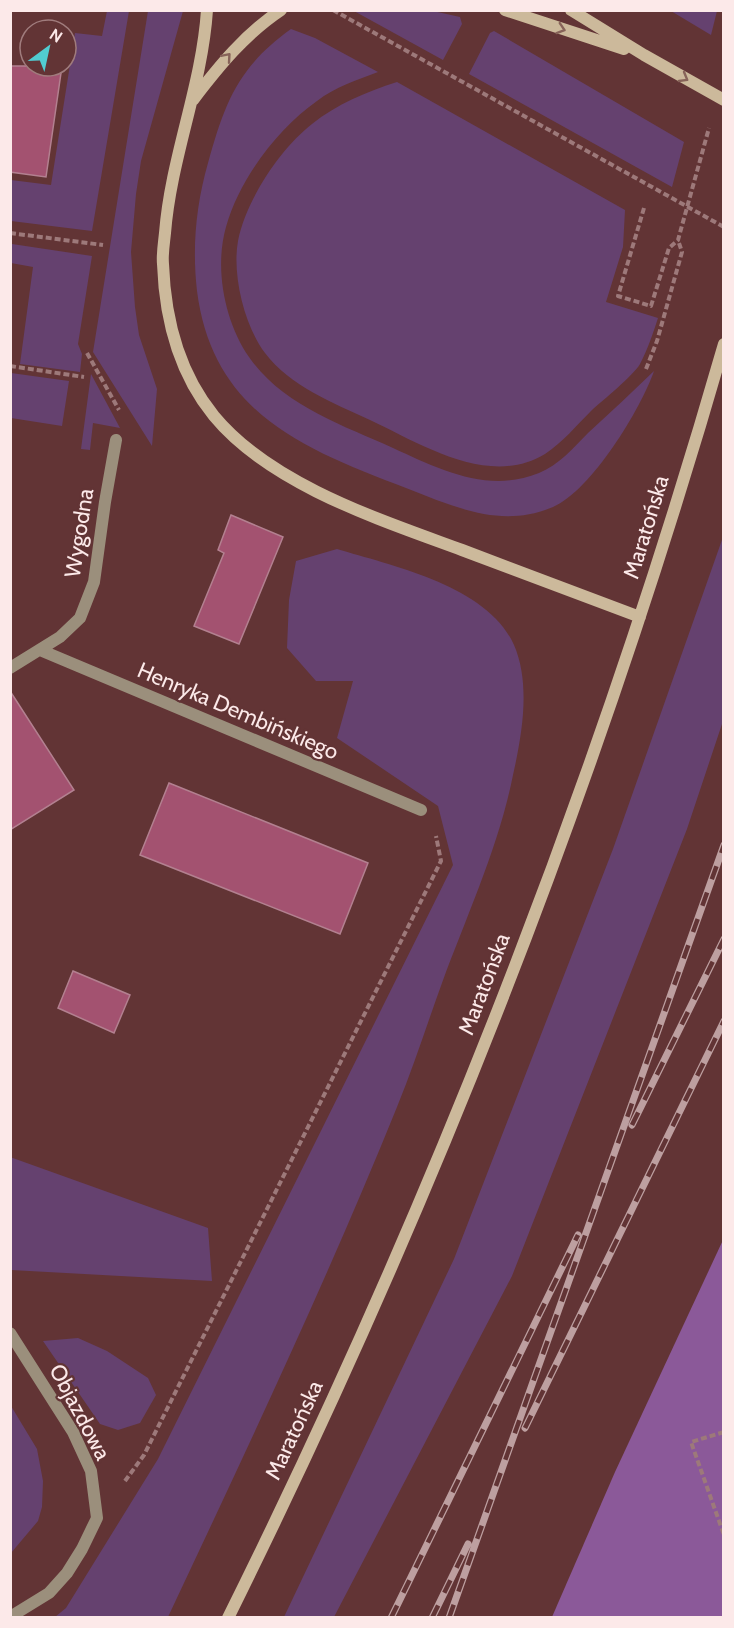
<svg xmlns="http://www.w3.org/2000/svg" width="734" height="1628" font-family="Cabin,sans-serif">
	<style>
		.green { fill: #65416f }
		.forest { fill: #8b5999 }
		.building { fill: #a35270; stroke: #b38090; stroke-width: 1.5 }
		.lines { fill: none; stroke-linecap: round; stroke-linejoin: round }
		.path { stroke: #9d797a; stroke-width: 4; stroke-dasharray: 6 3; stroke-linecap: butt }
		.street { stroke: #9b8f7c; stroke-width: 12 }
		.secondary { stroke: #ccb99b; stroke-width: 12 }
		.rail-casing { stroke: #bd9fa0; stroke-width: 7 }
		.rail { stroke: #623435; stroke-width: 4.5; stroke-dasharray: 14; stroke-linecap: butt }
		.oneway { stroke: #876359 }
		.labels { text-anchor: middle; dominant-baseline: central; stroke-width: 4.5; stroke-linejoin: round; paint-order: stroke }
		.street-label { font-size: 22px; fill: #fce9e9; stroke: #623435 }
	</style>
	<rect width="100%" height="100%" fill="#623435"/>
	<!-- green -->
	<path class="green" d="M 107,11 L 129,11 L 92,231 L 11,221 L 11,180 L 51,185 L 75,33 L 102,36 Z
		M 148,11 L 183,11 L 141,161 L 136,194 L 131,252 L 135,307 L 139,335 L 157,389 L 152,446 L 93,352 Z
		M 354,11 L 433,11 L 460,17 L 462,24 L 443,60 Z
		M 670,11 L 717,11 L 711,35 L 671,11 Z
		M 291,29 L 315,38 L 378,72 C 357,80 335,87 317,101 C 277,129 239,180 226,227 C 214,269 225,322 249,357 C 282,405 342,425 393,448 C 439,469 488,494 539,473 C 559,465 573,448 588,433 C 610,413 632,392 654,371 C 641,409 591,491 553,507 C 501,529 455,507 406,488 C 304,449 213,414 197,291 C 192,248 196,205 208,163 C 225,102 238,67 291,29 Z
		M 494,31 L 684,142 L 672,187 L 469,74 L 490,33 Z
		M 397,82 L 625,210 L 623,247 L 606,302 L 658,318 C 653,333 648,349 640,364 C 633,376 603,400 591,411 C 577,425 562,443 545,454 C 489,488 421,444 370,420 C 333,403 290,386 265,353 C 244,325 232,274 238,241 C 246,200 280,149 312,124 C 337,104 366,92 397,82 Z
		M 12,244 L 92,256 L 78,344 L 82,354 L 80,372 L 20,364 L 33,267 L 11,263 Z
		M 11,373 L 69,381 L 62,426 L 11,418 Z
		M 91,374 L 120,428 L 93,423 L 90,450 L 81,449 Z
		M 723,537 L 723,721 L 687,829 L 512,1276 L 334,1617 L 284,1617 L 454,1259 L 613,849 Z
		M 337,549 C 393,566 488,586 514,645 C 531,684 522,735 513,775 C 499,846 467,915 442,983 C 427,1024 414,1066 397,1107 C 327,1280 247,1449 168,1617 L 55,1617 L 66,1608 L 158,1459 L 453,865 L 438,806 L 337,738 L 353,681 L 316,681 L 287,648 L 289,600 L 296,561 Z
		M 10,1157 L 208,1228 L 212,1281 L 11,1270 Z
		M 78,1338 L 107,1351 L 148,1378 L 156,1395 L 140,1423 L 118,1430 L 100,1424 L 43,1341 Z
		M 11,1406 L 37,1449 L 43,1481 L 42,1507 L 38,1521 L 11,1553 Z"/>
	<!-- forest -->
	<path class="forest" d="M 723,1240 L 723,1617 L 552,1617 L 615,1472 Z"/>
	<!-- building -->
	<path class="building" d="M 10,66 L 62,66 L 46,177 L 10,172 Z
		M 231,515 L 283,537 L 239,644 L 194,626 L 224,553 L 218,550 Z
		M 10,691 L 74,790 L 10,830 Z
		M 169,783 L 368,863 L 340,934 L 140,855 Z
		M 73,971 L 130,995 L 114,1033 L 58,1008 Z"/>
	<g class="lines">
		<!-- path -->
		<path class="path" d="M 333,10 L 724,227
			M 644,208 L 618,296 L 651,306 L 669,248 L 678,240 L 709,128
			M 10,233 L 103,245
			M 87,353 L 119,410
			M 10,366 L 84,377
			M 646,369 L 657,341 L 682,252 L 678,240
			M 724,1432 L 691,1442 L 724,1535
			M 125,1481 L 144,1455 L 441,861 L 436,836"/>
		<!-- street -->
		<path class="street" d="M 40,650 L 421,810
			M 10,668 L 60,637 L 80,618 L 94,582 L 105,502 L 116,440
			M 10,1333 L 73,1432 L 91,1471 L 97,1518 L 82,1549 L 67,1573 L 49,1593 L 10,1617"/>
		<!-- secondary -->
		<path class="secondary" d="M 207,10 C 202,86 171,157 165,233 C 164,243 162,254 163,264 C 165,319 179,373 214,416 C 271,485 381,520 462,550 C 522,573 581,595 640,617
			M 505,10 L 624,49
			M 571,10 L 644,55 L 724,100
			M 193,100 C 219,66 245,34 281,10
			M 228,1618 C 431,1209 598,782 724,344"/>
		<!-- rail casing -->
		<g class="rail-casing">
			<path id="rail" d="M 632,1125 L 724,939
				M 525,1428 L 724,1021
				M 391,1618 L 578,1235
				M 432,1618 L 468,1544
				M 449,1618 L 724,845"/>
		</g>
		<!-- rail -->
		<use href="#rail" class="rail"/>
	</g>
	<!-- one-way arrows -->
	<defs><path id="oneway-chevron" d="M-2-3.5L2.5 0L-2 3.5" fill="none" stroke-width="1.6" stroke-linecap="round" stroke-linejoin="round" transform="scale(1.5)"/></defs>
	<g class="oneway">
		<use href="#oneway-chevron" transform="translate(561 29) rotate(18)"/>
		<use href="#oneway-chevron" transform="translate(227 57) rotate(-49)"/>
		<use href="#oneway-chevron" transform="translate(684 78) rotate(30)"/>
	</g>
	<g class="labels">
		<!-- street labels -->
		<g class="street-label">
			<text transform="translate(646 527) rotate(-73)">Maratońska</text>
			<text transform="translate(79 533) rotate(-81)">Wygodna</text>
			<text transform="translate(238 711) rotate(23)">Henryka Dembińskiego</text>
			<text transform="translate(484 984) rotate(-69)">Maratońska</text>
			<text transform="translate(80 1412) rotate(62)">Objazdowa</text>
			<text transform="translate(294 1430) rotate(-65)">Maratońska</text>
		</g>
	</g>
	<!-- border -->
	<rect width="734" height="1628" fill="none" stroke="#fce9e9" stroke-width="24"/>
	<!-- north arrow -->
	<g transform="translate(48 48) rotate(33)"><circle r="28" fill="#623435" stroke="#a07c7d" stroke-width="1.5"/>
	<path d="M0-4.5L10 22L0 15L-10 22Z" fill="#51ccd1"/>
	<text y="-9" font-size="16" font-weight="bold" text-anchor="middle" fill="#fce9e9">N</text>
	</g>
</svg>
